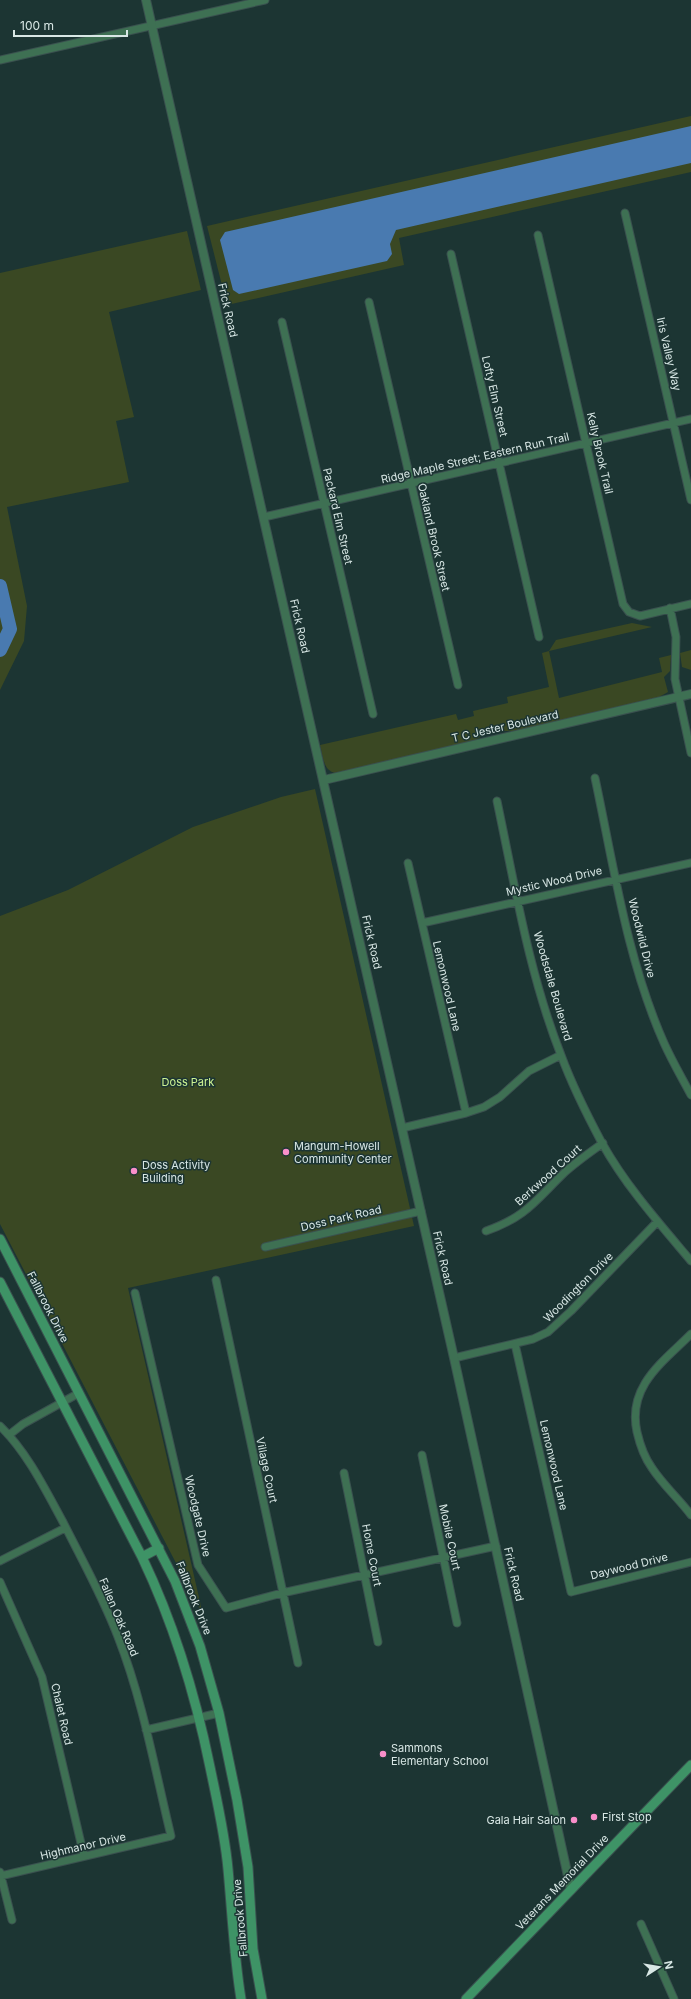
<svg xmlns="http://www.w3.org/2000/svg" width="691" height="1999" font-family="Inter,sans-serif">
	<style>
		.green { fill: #3a4823 }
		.water { fill: #497ab0 }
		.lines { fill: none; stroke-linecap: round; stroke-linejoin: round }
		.river { stroke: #497ab0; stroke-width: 14 }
		.minor-casing { stroke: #3a514f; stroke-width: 9 }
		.tertiary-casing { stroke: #3a514f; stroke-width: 10 }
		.secondary-casing { stroke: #3a514f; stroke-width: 11 }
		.minor { stroke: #3e7053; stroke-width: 7 }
		.tertiary { stroke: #3e7053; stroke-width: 8 }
		.secondary { stroke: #3e9366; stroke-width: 9 }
		.poi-dot { fill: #f98fca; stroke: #1c3533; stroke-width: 1.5 }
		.labels { text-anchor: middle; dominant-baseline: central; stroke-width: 3; stroke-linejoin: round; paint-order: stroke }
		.street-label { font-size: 11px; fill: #d8e7e5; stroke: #1c3533 }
		.park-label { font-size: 11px; fill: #cef392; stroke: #1c3533 }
		.poi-label { font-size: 11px; fill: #d8e7e5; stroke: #1c3533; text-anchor: start }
	</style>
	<rect width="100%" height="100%" fill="#1c3533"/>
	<!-- green -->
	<path class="green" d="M 691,116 L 691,172 L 399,238 L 404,265 L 227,305 L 207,226 Z
		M 187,231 L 201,290 L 109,312 L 134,417 L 116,421 L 129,482 L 7,507 L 27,606 L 24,641 L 0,690 L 0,273 Z
		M 632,623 L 652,627 L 549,651 L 559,698 L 662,672 L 659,658 L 671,655 L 670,671 L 664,677 L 668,692 L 659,697 L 517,731 L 502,731 L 501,729 L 486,733 L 474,741 L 335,773 C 323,770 323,756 320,745 L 456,714 L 458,720 L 474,716 L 473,711 L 508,703 L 507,697 L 549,687 L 542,653 L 549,651 L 556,640 Z
		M 691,650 L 691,670 L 682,667 L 680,653 Z
		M 315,789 L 414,1226 L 128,1288 L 203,1615 L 0,1224 L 0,916 L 68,890 L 193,827 L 281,797 Z"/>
	<!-- water -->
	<path class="water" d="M 691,126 L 691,163 L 396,230 L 390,244 L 392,254 L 387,261 L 239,294 L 233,290 L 220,240 L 225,232 Z"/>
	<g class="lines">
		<!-- river -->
		<path class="river" d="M 0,586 L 10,629 L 0,650"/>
		<!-- minor casing -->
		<g class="minor-casing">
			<path id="minor" d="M 0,60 L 265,0
				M 625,213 L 691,500
				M 538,235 L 623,604 L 629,612 L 640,616 L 691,604
				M 451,254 L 539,637
				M 369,302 L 458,685
				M 282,322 L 373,714
				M 264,517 L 691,419
				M 670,608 L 676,637 L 675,679 L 691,753
				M 595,778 C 614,867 627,960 664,1043 C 672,1061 682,1078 691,1095
				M 497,801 C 515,886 529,974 561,1055 C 572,1085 587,1115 602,1143 C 626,1186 659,1223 691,1261
				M 408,863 L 466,1113
				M 422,923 L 691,863
				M 402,1128 L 466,1113 L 484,1107 L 500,1097 L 529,1071 L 561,1055
				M 486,1231 C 526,1217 535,1201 564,1173 C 576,1162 589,1153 603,1143
				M 265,1247 L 421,1211
				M 216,1280 L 298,1663
				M 135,1293 L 198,1565 L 226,1608 L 282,1593 L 496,1546
				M 691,1334 C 663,1362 627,1386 637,1432 C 640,1445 644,1457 652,1468 C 663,1485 679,1499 691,1515
				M 515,1344 L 571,1592 L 691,1562
				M 454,1358 L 533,1339 L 548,1332 L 571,1311 L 657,1222
				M 0,1426 C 27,1452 45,1489 63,1522 C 82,1560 103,1597 118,1637 C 143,1701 155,1770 171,1836 L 0,1876
				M 9,1435 L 23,1424 L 79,1393
				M 422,1455 L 457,1623
				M 344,1473 L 378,1642
				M 0,1561 L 65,1528
				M 0,1582 L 42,1677 L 84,1856
				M 146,1730 L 219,1713
				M 0,1872 L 12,1920
				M 641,1924 L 674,1999"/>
		</g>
		<!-- tertiary casing -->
		<g class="tertiary-casing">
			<path id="tertiary" d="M 146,0 L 454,1358 L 571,1890
				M 324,780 L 691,694"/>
		</g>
		<!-- secondary casing -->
		<g class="secondary-casing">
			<path id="secondary" d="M 0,1239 L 175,1581 L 200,1646 L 219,1713 L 237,1800 L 248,1867 L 253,1949 L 262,1999
				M 0,1282 L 142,1557 C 175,1626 195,1693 210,1767 C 217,1801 225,1835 228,1869 C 232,1912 234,1956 241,1999
				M 142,1557 L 159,1548
				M 235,1952 L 253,1949
				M 466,1999 L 691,1765"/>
		</g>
		<!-- minor -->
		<use href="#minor" class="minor"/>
		<!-- tertiary -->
		<use href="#tertiary" class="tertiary"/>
		<!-- secondary -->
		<use href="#secondary" class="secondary"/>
	</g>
	<!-- markers -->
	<g class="poi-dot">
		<circle cx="286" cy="1152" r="4"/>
		<circle cx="134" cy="1171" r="4"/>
		<circle cx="383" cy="1754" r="4"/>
		<circle cx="594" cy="1817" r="4"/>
		<circle cx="574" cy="1820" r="4"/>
	</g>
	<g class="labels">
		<!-- street labels -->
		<g class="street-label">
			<text transform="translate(228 310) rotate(77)">Frick Road</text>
			<text transform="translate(669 354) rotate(77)">Iris Valley Way</text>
			<text transform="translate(495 396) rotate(77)">Lofty Elm Street</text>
			<text transform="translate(600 453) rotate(77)">Kelly Brook Trail</text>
			<text transform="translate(475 458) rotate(-13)">Ridge Maple Street; Eastern Run Trail</text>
			<text transform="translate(338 516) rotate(77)">Packard Elm Street</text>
			<text transform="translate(434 537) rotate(77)">Oakland Brook Street</text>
			<text transform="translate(300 626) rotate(77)">Frick Road</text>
			<text transform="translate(505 726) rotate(-13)">T C Jester Boulevard</text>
			<text transform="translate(554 881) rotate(-13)">Mystic Wood Drive</text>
			<text transform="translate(642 938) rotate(76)">Woodwild Drive</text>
			<text transform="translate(372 942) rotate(77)">Frick Road</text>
			<text transform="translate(447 986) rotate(77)">Lemonwood Lane</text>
			<text transform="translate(553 986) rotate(74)">Woodsdale Boulevard</text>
			<text transform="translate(548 1175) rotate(-42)">Berkwood Court</text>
			<text transform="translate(341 1218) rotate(-13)">Doss Park Road</text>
			<text transform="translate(443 1258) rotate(77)">Frick Road</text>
			<text transform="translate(578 1287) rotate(-45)">Woodington Drive</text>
			<text transform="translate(48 1307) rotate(63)">Fallbrook Drive</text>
			<text transform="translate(554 1465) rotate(77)">Lemonwood Lane</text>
			<text transform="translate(267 1470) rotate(78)">Village Court</text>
			<text transform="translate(198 1516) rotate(77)">Woodgate Drive</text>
			<text transform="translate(450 1537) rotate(78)">Mobile Court</text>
			<text transform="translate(372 1555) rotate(79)">Home Court</text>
			<text transform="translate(629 1566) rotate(-14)">Daywood Drive</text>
			<text transform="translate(514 1574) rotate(77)">Frick Road</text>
			<text transform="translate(194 1598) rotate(68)">Fallbrook Drive</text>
			<text transform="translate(119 1617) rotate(67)">Fallen Oak Road</text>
			<text transform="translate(62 1714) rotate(77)">Chalet Road</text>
			<text transform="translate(83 1846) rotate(-13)">Highmanor Drive</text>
			<text transform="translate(562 1882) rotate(-46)">Veterans Memorial Drive</text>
			<text transform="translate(240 1918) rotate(-95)">Fallbrook Drive</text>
		</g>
		<!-- park labels -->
		<g class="park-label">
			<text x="188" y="1082">Doss Park</text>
		</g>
		<!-- poi labels -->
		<g class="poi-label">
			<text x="294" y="1146">Mangum-Howell<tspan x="294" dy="13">Community Center</tspan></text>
			<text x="142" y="1165">Doss Activity<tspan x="142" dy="13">Building</tspan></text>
			<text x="391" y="1748">Sammons<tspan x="391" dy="13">Elementary School</tspan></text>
			<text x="602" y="1817">First Stop</text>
			<text x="566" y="1820" text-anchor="end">Gala Hair Salon</text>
		</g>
	</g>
	<!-- north arrow -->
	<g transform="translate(659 1967) rotate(78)" stroke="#1c3533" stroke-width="3" paint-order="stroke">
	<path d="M0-3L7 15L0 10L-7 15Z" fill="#d8e7e5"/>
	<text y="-6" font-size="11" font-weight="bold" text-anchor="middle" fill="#d8e7e5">N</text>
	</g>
	<!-- scale -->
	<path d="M14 30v6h113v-6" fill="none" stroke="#d8e7e5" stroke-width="2"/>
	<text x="20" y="30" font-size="12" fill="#d8e7e5" stroke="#1c3533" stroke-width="3" paint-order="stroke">100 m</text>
</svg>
